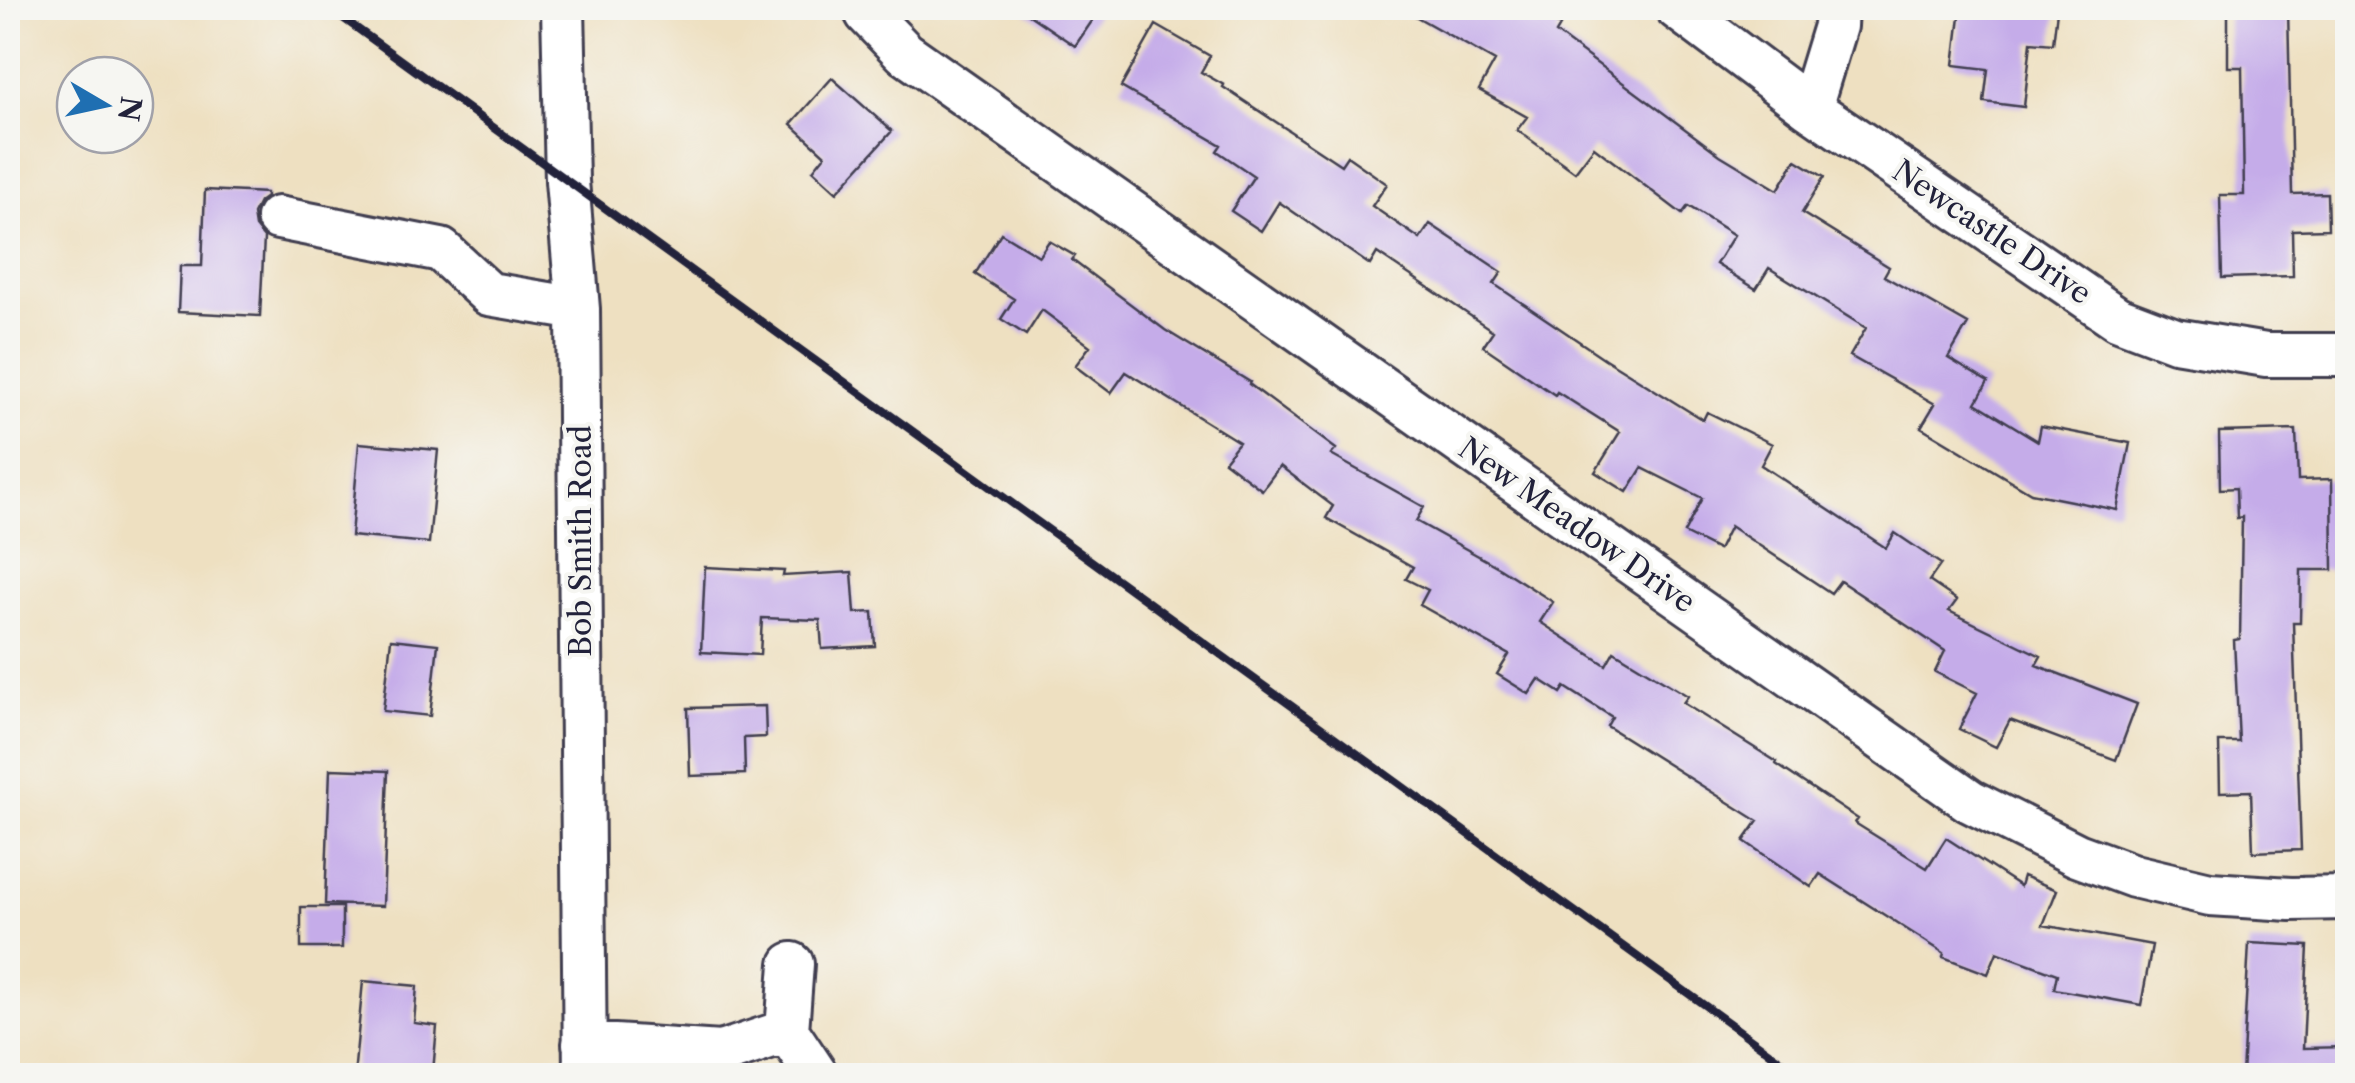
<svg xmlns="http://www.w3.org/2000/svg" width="2355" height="1083" font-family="'Libre Caslon Text',serif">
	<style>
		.building { fill: #c5ace9 }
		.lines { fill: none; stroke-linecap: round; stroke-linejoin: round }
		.minor-casing { stroke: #413e4f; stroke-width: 48 }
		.minor { stroke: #fff; stroke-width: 42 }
		.rail { stroke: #22223b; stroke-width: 8 }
		.labels { text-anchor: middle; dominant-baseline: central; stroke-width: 8; stroke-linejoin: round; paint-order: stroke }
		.street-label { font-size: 30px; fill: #22223b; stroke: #f6f6f2 }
	</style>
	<rect width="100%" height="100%" fill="#f6f6f2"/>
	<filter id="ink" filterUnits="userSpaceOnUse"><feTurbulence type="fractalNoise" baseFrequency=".01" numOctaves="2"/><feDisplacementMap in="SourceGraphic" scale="20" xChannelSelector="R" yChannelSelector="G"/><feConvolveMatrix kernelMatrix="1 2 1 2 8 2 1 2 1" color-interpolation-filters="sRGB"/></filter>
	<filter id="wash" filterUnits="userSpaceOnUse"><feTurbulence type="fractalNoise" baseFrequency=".0048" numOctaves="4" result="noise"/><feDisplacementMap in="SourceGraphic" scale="40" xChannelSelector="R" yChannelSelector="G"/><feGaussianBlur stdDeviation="2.25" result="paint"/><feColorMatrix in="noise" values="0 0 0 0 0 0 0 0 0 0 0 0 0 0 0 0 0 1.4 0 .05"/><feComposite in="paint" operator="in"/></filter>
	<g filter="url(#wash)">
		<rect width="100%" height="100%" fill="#eee0c1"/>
		<g id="blocks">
			<!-- building -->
			<path class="building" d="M 1019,8 L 1101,8 L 1075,46 Z
				M 1401,8 L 1527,8 L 1560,26 L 1556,33 L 1720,155 L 1778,190 L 1796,160 L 1824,177 L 1802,213 L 1889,267 L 1884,276 L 1968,324 L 1948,358 L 1988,382 L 1976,403 L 2038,441 L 2041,426 L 2130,443 L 2117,510 L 2031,493 L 1921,427 L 1935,404 L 1850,356 L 1866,328 L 1769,268 L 1756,289 L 1716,264 L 1734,235 L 1688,206 L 1682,214 L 1594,147 L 1575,172 L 1517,130 L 1527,117 L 1479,90 L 1495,61 Z
				M 1961,8 L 2026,8 L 2057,11 L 2053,44 L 2031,42 L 2024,107 L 1984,102 L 1988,69 L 1954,65 Z
				M 2228,8 L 2288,8 L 2292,194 L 2327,193 L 2328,229 L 2292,230 L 2293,276 L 2222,278 L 2220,195 L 2244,195 L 2242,67 L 2228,67 Z
				M 1156,25 L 1210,56 L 1201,72 L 1224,85 L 1223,87 L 1341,165 L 1347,156 L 1387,184 L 1372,206 L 1420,239 L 1430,224 L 1502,272 L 1494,284 L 1605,359 L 1703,420 L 1707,412 L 1772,444 L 1761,465 L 1886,548 L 1895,533 L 1941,564 L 1929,581 L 1957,600 L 1949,611 L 2041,656 L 2036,665 L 2137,704 L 2116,760 L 2010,720 L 1996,747 L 1959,729 L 1977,693 L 1935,672 L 1945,651 L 1840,581 L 1831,593 L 1730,526 L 1718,550 L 1684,533 L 1702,498 L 1642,468 L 1627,492 L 1595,472 L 1620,432 L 1557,392 L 1555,395 L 1483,346 L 1493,331 L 1377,253 L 1370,265 L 1279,202 L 1261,231 L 1231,211 L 1254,176 L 1217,151 L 1221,145 L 1121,87 Z
				M 832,78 L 892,131 L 837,192 L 813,170 L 825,155 L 791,124 Z
				M 205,190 L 266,193 L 266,197 L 259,202 L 253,214 L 255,227 L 264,238 L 260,316 L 178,312 L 180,266 L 202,266 Z
				M 1001,233 L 1039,256 L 1049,241 L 1075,256 L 1072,260 L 1165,330 L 1250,382 L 1249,384 L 1336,449 L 1331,455 L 1424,507 L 1416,521 L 1500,568 L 1553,602 L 1540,622 L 1606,665 L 1614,651 L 1688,696 L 1683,703 L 1777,762 L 1776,764 L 1858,819 L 1855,823 L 1927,868 L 1946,838 L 2020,886 L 2023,876 L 2057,890 L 2043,925 L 2152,945 L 2141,1005 L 2054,989 L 2057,974 L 1997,952 L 1988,974 L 1943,957 L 1944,953 L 1820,874 L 1811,887 L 1744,841 L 1758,821 L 1607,726 L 1612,717 L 1565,687 L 1561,693 L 1539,679 L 1529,694 L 1497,674 L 1509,655 L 1420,605 L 1428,590 L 1406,579 L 1413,567 L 1326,518 L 1333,506 L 1280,466 L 1262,490 L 1224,461 L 1239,442 L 1126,372 L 1111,393 L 1075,366 L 1090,346 L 1042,310 L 1026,335 L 1001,319 L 1014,299 L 975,274 Z
				M 2296,430 L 2298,480 L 2332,479 L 2333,570 L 2301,570 L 2300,623 L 2293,623 L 2301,850 L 2253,852 L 2251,791 L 2220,792 L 2219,742 L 2239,742 L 2234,640 L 2240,639 L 2242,517 L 2237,518 L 2236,488 L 2220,489 L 2219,432 Z
				M 359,443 L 438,450 L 429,543 L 351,536 Z
				M 705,567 L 784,571 L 783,576 L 852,572 L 855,613 L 873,612 L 875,646 L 822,649 L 820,620 L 762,618 L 760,655 L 701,652 Z
				M 391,639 L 438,644 L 430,716 L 383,711 Z
				M 765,706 L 766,737 L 744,738 L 745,774 L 690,776 L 688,708 Z
				M 330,769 L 388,771 L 383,906 L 325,904 Z
				M 301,907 L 342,907 L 342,948 L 301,948 Z
				M 2249,943 L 2308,946 L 2303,1048 L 2348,1047 L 2348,1076 L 2242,1076 Z
				M 363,981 L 417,986 L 414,1023 L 437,1026 L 433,1072 L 417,1070 L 416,1076 L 354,1076 Z"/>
		</g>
	</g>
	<g filter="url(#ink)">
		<use href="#blocks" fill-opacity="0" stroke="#413e4f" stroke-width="2.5"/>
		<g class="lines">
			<!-- minor casing -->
			<g class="minor-casing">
				<path id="minor" d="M 563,8 L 567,181 L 578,309 L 585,1076
					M 864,8 L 867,14 L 905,53 L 1970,801 L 2077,855 L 2134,876 L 2210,894 L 2291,899 L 2348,898
					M 1677,8 L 1810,108 L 2117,318 L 2175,340 L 2266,355 L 2348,355
					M 1810,108 L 1835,26 L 1836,8
					M 278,218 L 441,250 L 489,294 L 578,309
					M 792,964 L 787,1031 L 817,1076
					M 584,1044 L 721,1053 L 787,1031"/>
			</g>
			<!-- minor -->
			<use href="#minor" class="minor"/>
			<!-- rail -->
			<path class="rail" d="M 329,8 L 1802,1076"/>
		</g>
	</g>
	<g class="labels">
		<!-- street labels -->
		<g class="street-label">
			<text transform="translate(1992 232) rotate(34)">Newcastle Drive</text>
			<text transform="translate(1577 525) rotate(35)">New Meadow Drive</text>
			<text transform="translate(580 541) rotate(-90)">Bob Smith Road</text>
		</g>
	</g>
	<!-- margin -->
	<rect width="2355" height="1083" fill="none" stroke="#f6f6f2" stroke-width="40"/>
	<!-- north arrow -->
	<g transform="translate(105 105) rotate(99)"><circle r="48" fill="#f6f6f2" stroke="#a1a1a9" stroke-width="2.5"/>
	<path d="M0-8L18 38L0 25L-18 38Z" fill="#1f6fb2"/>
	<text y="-15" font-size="28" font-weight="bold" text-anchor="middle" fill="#22223b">N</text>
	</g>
</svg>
